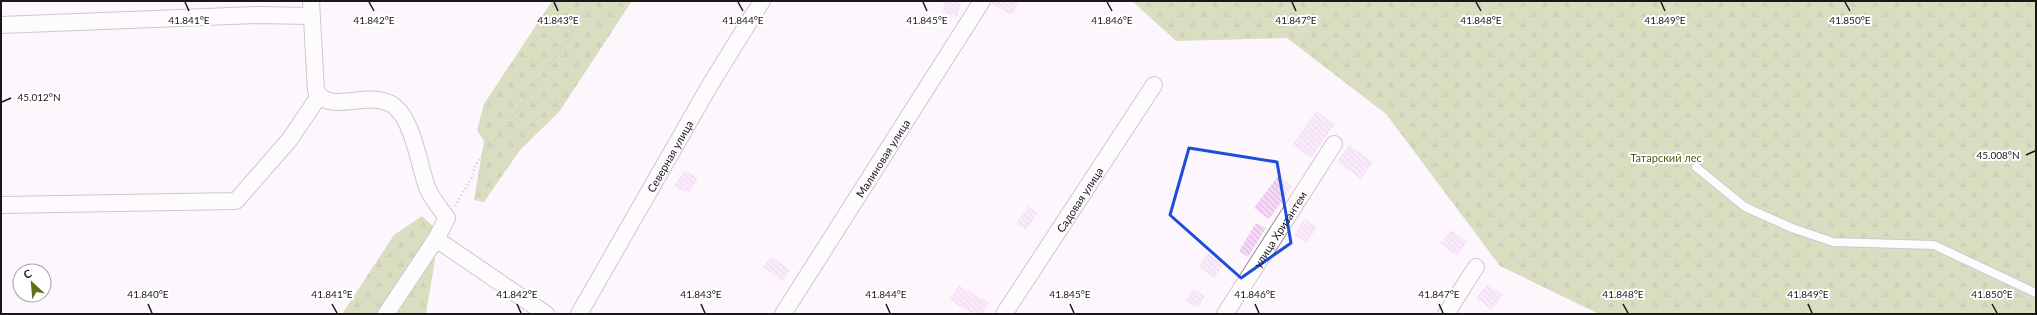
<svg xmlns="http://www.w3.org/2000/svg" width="2037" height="315" font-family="Lato,sans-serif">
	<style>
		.forest { fill: url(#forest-firs) }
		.building { fill: url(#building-back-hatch) }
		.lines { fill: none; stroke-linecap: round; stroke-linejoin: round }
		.service-casing { stroke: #938d93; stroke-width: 10 }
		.minor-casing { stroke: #938d93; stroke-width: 18 }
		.path { stroke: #999599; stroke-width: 2.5; stroke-dasharray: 1 3; stroke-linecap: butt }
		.service { stroke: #fff; stroke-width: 8 }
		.minor { stroke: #fff; stroke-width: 16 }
		.marked { fill: none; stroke: #1d4ed8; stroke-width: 3; stroke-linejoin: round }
		.ticks { fill: none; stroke: #191719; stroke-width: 1.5 }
		.labels { text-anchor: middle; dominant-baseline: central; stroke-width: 4; stroke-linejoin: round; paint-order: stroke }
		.street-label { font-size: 11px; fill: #191719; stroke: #fff }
		.park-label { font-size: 11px; fill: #4f5f11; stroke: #fff }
		.ticks-label { font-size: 10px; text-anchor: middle; fill: #191719; stroke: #fff; stroke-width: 4; stroke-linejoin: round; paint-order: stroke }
	</style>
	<defs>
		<pattern id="forest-firs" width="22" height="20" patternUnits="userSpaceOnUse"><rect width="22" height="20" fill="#adbf79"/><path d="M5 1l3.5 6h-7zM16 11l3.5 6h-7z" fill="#94a368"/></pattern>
		<pattern id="building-back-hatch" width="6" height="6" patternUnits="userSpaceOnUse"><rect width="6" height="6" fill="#f6d6f9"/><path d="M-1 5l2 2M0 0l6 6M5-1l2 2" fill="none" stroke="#d2b7d5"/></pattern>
	</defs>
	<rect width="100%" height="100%" fill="#fdf7fd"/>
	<!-- forest -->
	<path class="forest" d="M 552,1 L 632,1 L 559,112 L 520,150 L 484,202 L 474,200 L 484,141 L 477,130 L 484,104 Z
		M 1132,1 L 2036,1 L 2036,314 L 1599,314 L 1500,266 L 1386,114 L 1287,38 L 1176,41 Z
		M 422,216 L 435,228 L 435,260 L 426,314 L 342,314 L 394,235 Z"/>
	<!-- building -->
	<path class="building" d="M 945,1 L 962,1 L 957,17 L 942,12 Z
		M 991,1 L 1019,1 L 1012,15 L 991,4 Z
		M 1316,111 L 1335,124 L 1311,158 L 1292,145 Z
		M 1349,145 L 1373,162 L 1361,179 L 1337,162 Z
		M 684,170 L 698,178 L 688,194 L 674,186 Z
		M 1278,176 L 1293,186 L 1269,219 L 1254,208 Z
		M 1028,206 L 1038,213 L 1026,230 L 1016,223 Z
		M 1304,219 L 1317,227 L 1307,243 L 1294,235 Z
		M 1256,223 L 1266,228 L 1248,257 L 1239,251 Z
		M 1451,230 L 1467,242 L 1457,256 L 1440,243 Z
		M 1208,253 L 1224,264 L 1214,278 L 1198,267 Z
		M 771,256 L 790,270 L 782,281 L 763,267 Z
		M 1487,284 L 1503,295 L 1492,310 L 1476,298 Z
		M 959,285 L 989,303 L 982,314 L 973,314 L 949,300 Z
		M 1193,289 L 1205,296 L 1198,308 L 1186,301 Z"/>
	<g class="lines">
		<!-- service casing -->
		<g class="service-casing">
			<path id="service" d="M 1696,167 L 1745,207 L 1792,228 L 1833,242 L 1934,245 L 2036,293"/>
		</g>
		<!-- minor casing -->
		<g class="minor-casing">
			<g id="minor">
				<path d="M 311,1 L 316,91 C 330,116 371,88 394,106 C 413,120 419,165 427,187 C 431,198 440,208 447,218 L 436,239 L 386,314"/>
				<path d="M 1,25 L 258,15 L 310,16"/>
				<path d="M 1,205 L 236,201 L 290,139 L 319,96"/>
				<path d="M 436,239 L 546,314"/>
				<path id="s1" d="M 579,314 L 710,85 L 762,1"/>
				<path id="s2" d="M 783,314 L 982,1"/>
				<path id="s3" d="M 1004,314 L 1154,85"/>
				<path id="s4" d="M 1225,314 L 1334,144"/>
				<path d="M 1446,314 L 1476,267"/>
			</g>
		</g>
		<!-- path -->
		<path class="path" d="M 455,206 L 471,179 L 476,164 L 498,137 L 557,55 L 592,1"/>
		<!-- service -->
		<use href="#service" class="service"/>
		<!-- minor -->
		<use href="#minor" class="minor"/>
	</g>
	<!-- marked area -->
	<path d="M0 0H2037V315H0ZM 1189,148 L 1277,162 L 1291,243 L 1241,278 L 1170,215 Z" fill="#fdf7fd" fill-opacity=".55" fill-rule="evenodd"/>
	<path class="marked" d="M 1189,148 L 1277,162 L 1291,243 L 1241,278 L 1170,215 Z"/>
	<!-- ticks -->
	<path class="ticks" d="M 185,2 L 189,11M 369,2 L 374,11M 554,2 L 558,11M 738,2 L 743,11M 923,2 L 927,11M 1107,2 L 1112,11M 1292,2 L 1296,11M 1476,2 L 1481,11M 1661,2 L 1665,11M 1845,2 L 1850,11M 2,102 L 11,98M 2026,155 L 2035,151M 148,304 L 152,313M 332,304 L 337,313M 517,304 L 521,313M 701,304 L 705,313M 886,304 L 890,313M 1070,304 L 1074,313M 1255,304 L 1259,313M 1439,304 L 1443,313M 1623,304 L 1628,313M 1808,304 L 1812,313M 1992,304 L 1997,313"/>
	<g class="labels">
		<!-- street labels -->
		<g class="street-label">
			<text stroke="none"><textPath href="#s1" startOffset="182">Северная улица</textPath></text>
			<text stroke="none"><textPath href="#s2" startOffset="185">Малиновая улица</textPath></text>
			<text stroke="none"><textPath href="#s3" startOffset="137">Садовая улица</textPath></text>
			<text stroke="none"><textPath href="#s4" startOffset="101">улица Хризантем</textPath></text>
		</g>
		<!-- park labels -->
		<g class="park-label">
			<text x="1666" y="157">Татарский лес</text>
		</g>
	</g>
	<g class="ticks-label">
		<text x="558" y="24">41.843°E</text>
		<text x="743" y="24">41.844°E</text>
		<text x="927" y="24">41.845°E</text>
		<text x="1481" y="24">41.848°E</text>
		<text x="1665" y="24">41.849°E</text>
		<text x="189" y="24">41.841°E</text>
		<text x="374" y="24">41.842°E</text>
		<text x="1112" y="24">41.846°E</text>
		<text x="1296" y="24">41.847°E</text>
		<text x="1850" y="24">41.850°E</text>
		<text x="39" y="101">45.012°N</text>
		<text x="1998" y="159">45.008°N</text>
		<text x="148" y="298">41.840°E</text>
		<text x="332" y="298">41.841°E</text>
		<text x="517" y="298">41.842°E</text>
		<text x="701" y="298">41.843°E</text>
		<text x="886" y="298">41.844°E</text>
		<text x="1070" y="298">41.845°E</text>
		<text x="1255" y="298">41.846°E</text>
		<text x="1439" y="298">41.847°E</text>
		<text x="1623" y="298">41.848°E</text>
		<text x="1808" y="298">41.849°E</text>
		<text x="1992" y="298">41.850°E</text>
	</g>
	<!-- border -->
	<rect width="2037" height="315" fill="none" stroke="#191719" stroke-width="4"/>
	<!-- north arrow -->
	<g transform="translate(32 283) rotate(334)"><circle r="19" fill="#ffffff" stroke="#a3a2a3"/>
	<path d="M0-3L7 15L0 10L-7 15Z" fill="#5e6f1c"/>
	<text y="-6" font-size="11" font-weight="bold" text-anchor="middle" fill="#191719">С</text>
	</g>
</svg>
